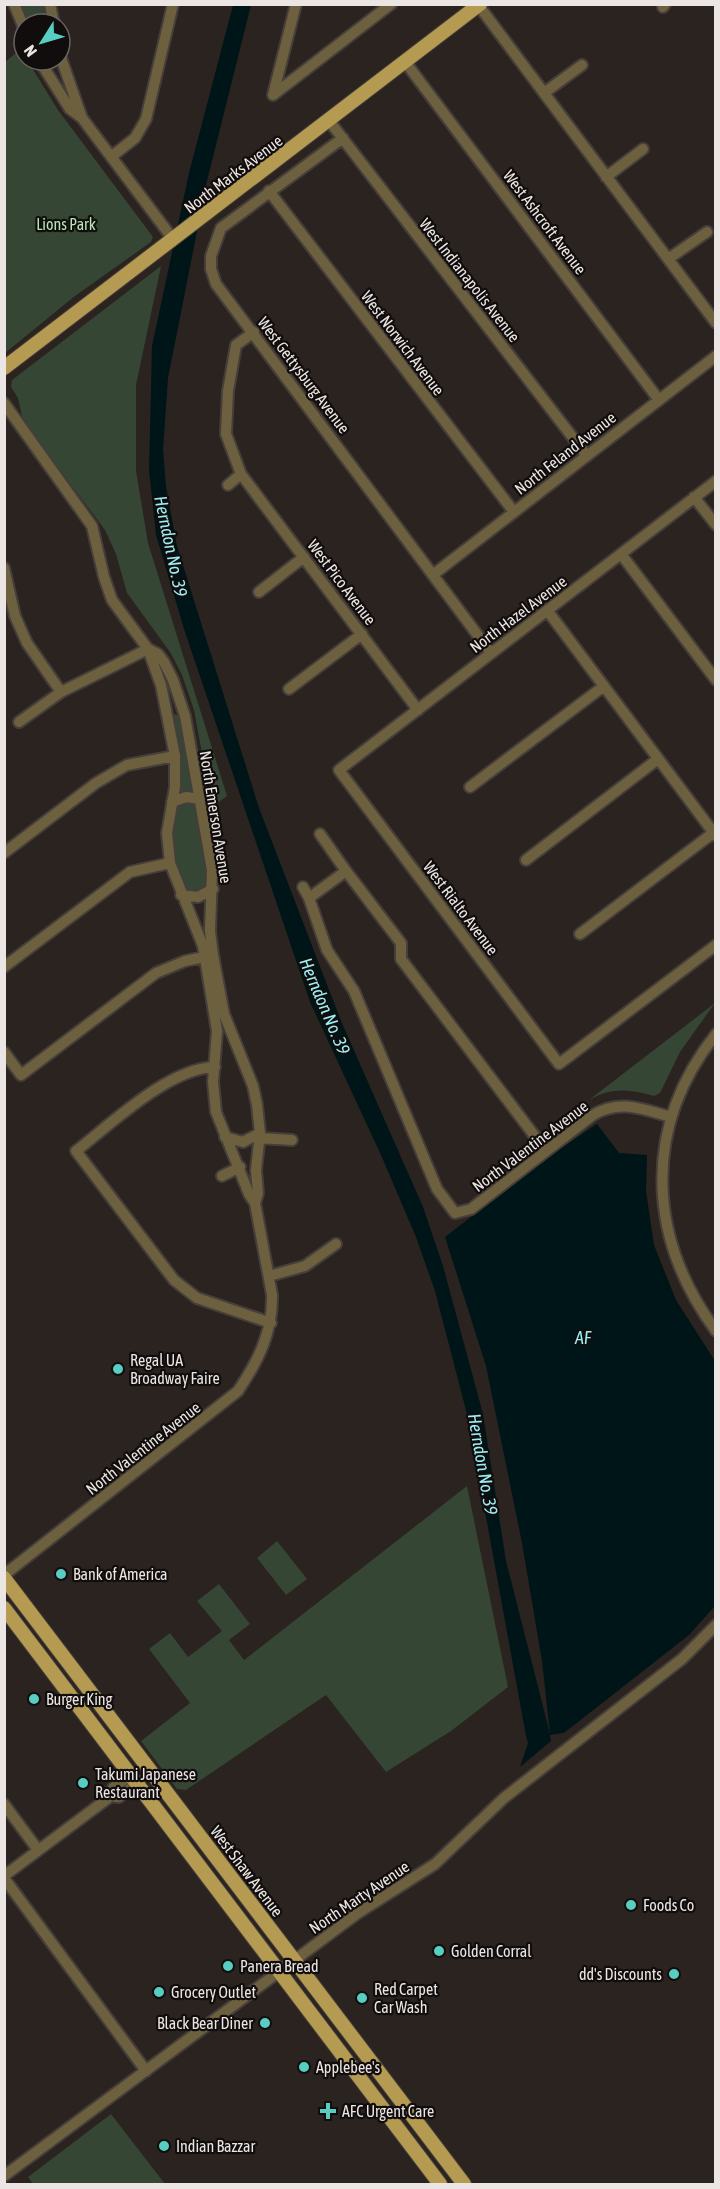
<svg xmlns="http://www.w3.org/2000/svg" width="720" height="2189" font-family="'Asap Condensed',sans-serif">
	<style>
		.green { fill: #354635 }
		.water { fill: #001517 }
		.lines { fill: none; stroke-linecap: round; stroke-linejoin: round }
		.minor-casing { stroke: #453e3a; stroke-width: 14 }
		.major-casing { stroke: #453e3a; stroke-width: 16 }
		.minor { stroke: #6d603f; stroke-width: 10 }
		.major { stroke: #b59a52; stroke-width: 14 }
		.poi-dot { fill: #57cec1; stroke: #110d0c; stroke-width: 2 }
		.labels { text-anchor: middle; dominant-baseline: central; stroke-width: 4.5; stroke-linejoin: round; paint-order: stroke }
		.street-label { font-size: 16px; fill: #ebe6e3; stroke: #110d0c }
		.park-label { font-size: 16px; fill: #b5e7b6; stroke: #110d0c }
		.poi-label { font-size: 16px; fill: #ebe6e3; stroke: #110d0c; text-anchor: start }
		.water-label { font-size: 18px; font-style: italic; fill: #9af0f6; stroke: #110d0c }
	</style>
	<rect width="100%" height="100%" fill="#2a231f"/>
	<!-- green -->
	<path class="green" d="M 19,5 L 46,5 L 50,24 L 27,24 Z
		M 21,49 L 24,60 L 27,60 L 58,110 L 153,237 L 151,242 L 75,296 L 5,353 L 5,62 Z
		M 161,266 L 136,385 L 136,471 L 148,543 L 227,796 L 212,807 L 194,710 L 182,675 L 170,652 L 127,593 L 116,554 L 105,530 L 23,421 L 18,398 L 11,387 L 12,380 Z
		M 175,714 L 181,717 L 195,793 L 177,796 L 172,718 Z
		M 185,802 L 196,804 L 208,884 L 197,893 L 186,892 C 174,862 171,840 176,808 Z
		M 715,1003 L 680,1052 L 660,1093 L 654,1096 C 630,1089 611,1087 589,1100 Z
		M 467,1486 L 508,1687 L 451,1731 L 386,1772 L 326,1695 L 186,1790 L 177,1789 L 141,1741 L 190,1703 L 149,1649 L 170,1633 L 188,1657 L 222,1631 L 197,1601 L 219,1584 L 250,1624 L 229,1640 L 244,1660 Z
		M 277,1541 L 307,1579 L 286,1595 L 257,1558 Z
		M 111,2114 L 165,2184 L 33,2184 L 28,2177 Z"/>
	<!-- water -->
	<path class="water" d="M 233,5 L 251,5 L 207,181 L 168,378 L 163,450 L 166,487 L 177,546 L 259,808 L 341,1021 L 423,1207 L 443,1266 L 483,1414 L 506,1561 L 550,1734 L 542,1661 L 522,1543 L 486,1366 L 445,1237 L 557,1151 L 597,1124 L 619,1153 L 647,1155 L 646,1191 L 654,1245 L 676,1300 L 715,1361 L 715,1606 L 689,1635 L 564,1733 L 550,1735 L 551,1741 L 520,1767 L 528,1743 L 526,1736 L 468,1418 L 435,1291 L 416,1237 L 381,1155 L 310,1002 L 184,629 L 156,535 L 149,470 L 152,346 L 189,173 Z"/>
	<g class="lines">
		<!-- minor casing -->
		<g class="minor-casing">
			<path id="minor" d="M 14,4 L 24,28
				M 50,4 L 54,24
				M 479,6 L 716,323
				M 663,7 L 665,4
				M 60,55 L 82,118
				M 39,60 L 70,109 L 82,118 L 173,239
				M 406,63 L 659,400
				M 544,93 L 582,65
				M 273,95 L 391,4
				M 273,95 L 296,4
				M 330,122 L 587,456
				M 343,138 L 221,228 L 211,256 L 211,269 L 216,284 L 491,653
				M 111,157 L 135,138 L 146,119 L 173,4
				M 606,177 L 643,149
				M 269,191 L 514,512
				M 668,259 L 707,232
				M 254,332 L 236,345 L 228,391 L 226,434 L 241,474 L 418,710
				M 4,403 L 92,526 L 104,577 L 112,600 L 148,649 L 161,685 L 175,756 L 175,787 L 167,833 L 170,863 L 203,946 L 217,1031 L 213,1082 L 216,1112 L 249,1194 L 255,1203 L 272,1295 C 273,1332 258,1361 238,1391 L 4,1575
				M 716,481 L 339,770 L 559,1064 L 716,945
				M 228,485 L 241,474
				M 694,497 L 716,525
				M 621,554 L 716,680
				M 4,568 L 15,616 L 27,643 L 61,692
				M 434,574 L 716,356
				M 259,592 L 304,557
				M 547,610 L 716,836
				M 148,649 L 158,654 L 164,662 L 173,680 L 185,716 L 212,870 L 210,931 L 213,955 L 224,1014 L 253,1086 L 257,1105 L 260,1133 L 256,1170 L 258,1193 L 255,1203
				M 289,689 L 362,634
				M 19,722 L 61,692 L 148,649
				M 470,787 L 604,686
				M 172,802 L 186,797 L 200,799
				M 320,834 L 346,871
				M 4,853 L 96,783 L 127,765 L 175,756
				M 526,860 L 658,759
				M 303,887 L 309,898 L 327,950 L 354,991 L 437,1189 L 455,1213 L 471,1209 L 593,1115 C 620,1099 642,1109 671,1117
				M 181,895 L 198,897 L 213,889
				M 309,898 L 346,871 L 401,943 L 401,959 L 546,1151
				M 580,934 L 713,833
				M 4,967 L 130,872 L 170,863
				M 716,1034 C 642,1127 647,1237 716,1331
				M 4,1052 L 21,1075 L 156,973 L 185,961 L 209,956
				M 215,1067 C 169,1068 112,1123 76,1151 L 174,1280 L 197,1298 L 271,1323
				M 225,1137 L 243,1142 L 260,1133
				M 259,1138 L 292,1140
				M 222,1176 L 240,1167
				M 269,1276 L 305,1266 L 336,1244
				M 111,1796 L 113,1788 L 130,1775
				M 4,1804 L 38,1850
				M 4,1876 L 111,1796 L 119,1797 L 137,1783
				M 4,1878 L 146,2071
				M 4,2176 L 358,1913 L 435,1864 L 504,1798 L 682,1659 L 716,1625"/>
		</g>
		<!-- major casing -->
		<g class="major-casing">
			<path id="major" d="M 4,368 L 480,4
				M 4,1578 L 464,2184
				M 4,1608 L 440,2184"/>
		</g>
		<!-- minor -->
		<use href="#minor" class="minor"/>
		<!-- major -->
		<use href="#major" class="major"/>
	</g>
	<!-- markers -->
	<g class="poi-dot">
		<circle cx="118" cy="1369" r="6"/>
		<circle cx="61" cy="1574" r="6"/>
		<circle cx="34" cy="1699" r="6"/>
		<circle cx="83" cy="1783" r="6"/>
		<circle cx="631" cy="1905" r="6"/>
		<circle cx="439" cy="1951" r="6"/>
		<circle cx="228" cy="1966" r="6"/>
		<circle cx="674" cy="1974" r="6"/>
		<circle cx="159" cy="1992" r="6"/>
		<circle cx="362" cy="1998" r="6"/>
		<circle cx="265" cy="2023" r="6"/>
		<circle cx="304" cy="2067" r="6"/>
		<path d="M325 2102h6v6h6v6h-6v6h-6v-6h-6v-6h6z"/>
		<circle cx="164" cy="2146" r="6"/>
	</g>
	<g class="labels">
		<!-- street labels -->
		<g class="street-label">
			<text transform="translate(233 174) rotate(-37)">North Marks Avenue</text>
			<text transform="translate(545 222) rotate(53)">West Ashcroft Avenue</text>
			<text transform="translate(470 280) rotate(52)">West Indianapolis Avenue</text>
			<text transform="translate(403 343) rotate(53)">West Norwich Avenue</text>
			<text transform="translate(304 375) rotate(53)">West Gettysburg Avenue</text>
			<text transform="translate(565 453) rotate(-38)">North Feland Avenue</text>
			<text transform="translate(342 582) rotate(53)">West Pico Avenue</text>
			<text transform="translate(518 614) rotate(-37)">North Hazel Avenue</text>
			<text transform="translate(216 817) rotate(81)">North Emerson Avenue</text>
			<text transform="translate(461 908) rotate(53)">West Rialto Avenue</text>
			<text transform="translate(530 1146) rotate(-37)">North Valentine Avenue</text>
			<text transform="translate(143 1448) rotate(-38)">North Valentine Avenue</text>
			<text transform="translate(247 1871) rotate(53)">West Shaw Avenue</text>
			<text transform="translate(359 1897) rotate(-34)">North Marty Avenue</text>
		</g>
		<!-- park labels -->
		<g class="park-label">
			<text x="66" y="224">Lions Park</text>
		</g>
		<!-- poi labels -->
		<g class="poi-label">
			<text x="130" y="1360">Regal UA<tspan x="130" dy="18">Broadway Faire</tspan></text>
			<text x="73" y="1574">Bank of America</text>
			<text x="46" y="1699">Burger King</text>
			<text x="95" y="1774">Takumi Japanese<tspan x="95" dy="18">Restaurant</tspan></text>
			<text x="643" y="1905">Foods Co</text>
			<text x="451" y="1951">Golden Corral</text>
			<text x="240" y="1966">Panera Bread</text>
			<text x="662" y="1974" text-anchor="end">dd's Discounts</text>
			<text x="374" y="1989">Red Carpet<tspan x="374" dy="18">Car Wash</tspan></text>
			<text x="171" y="1992">Grocery Outlet</text>
			<text x="253" y="2023" text-anchor="end">Black Bear Diner</text>
			<text x="316" y="2067">Applebee's</text>
			<text x="342" y="2111">AFC Urgent Care</text>
			<text x="176" y="2146">Indian Bazzar</text>
		</g>
		<!-- water labels -->
		<g class="water-label">
			<text transform="translate(171 546) rotate(78)">Herndon No. 39</text>
			<text transform="translate(325 1006) rotate(67)">Herndon No. 39</text>
			<text x="583" y="1337">AF</text>
			<text transform="translate(483 1464) rotate(80)">Herndon No. 39</text>
		</g>
	</g>
	<!-- border -->
	<rect width="720" height="2189" fill="none" stroke="#ebe6e3" stroke-width="12"/>
	<!-- north arrow -->
	<g transform="translate(42 42) rotate(233)"><circle r="28" fill="#110d0c" stroke="#686462" stroke-width="1.5"/>
	<path d="M0-4.5L10 22L0 15L-10 22Z" fill="#57cec1"/>
	<text y="-9" font-size="16" font-weight="bold" text-anchor="middle" fill="#ebe6e3">N</text>
	</g>
</svg>
